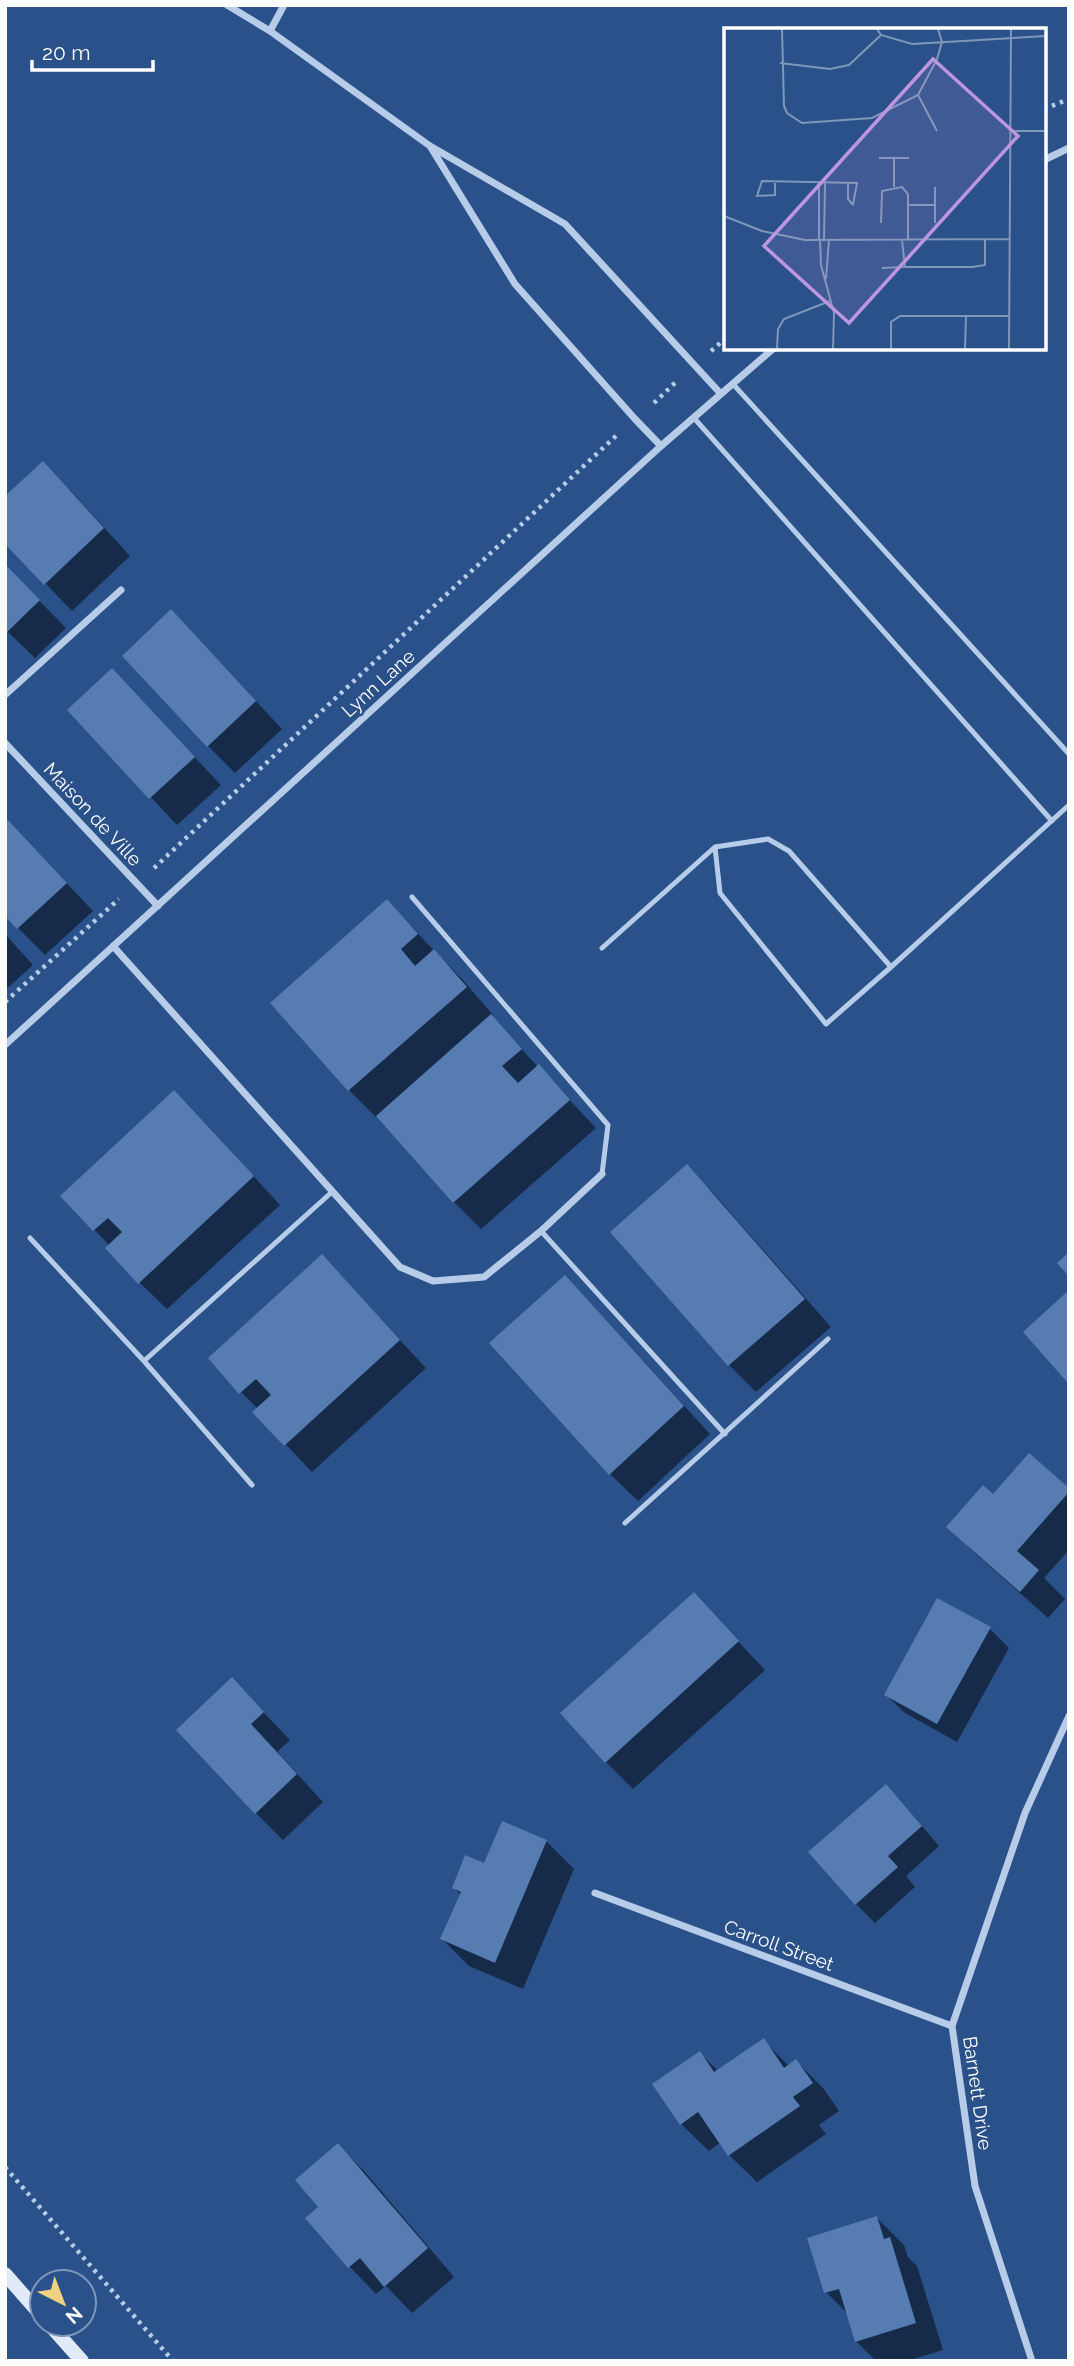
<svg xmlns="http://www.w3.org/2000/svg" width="1074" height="2366" font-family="Raleway,sans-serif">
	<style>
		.shadow { fill: #0007 }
		.building { fill: #567cb2 }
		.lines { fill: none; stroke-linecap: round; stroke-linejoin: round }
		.path { stroke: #b7cce8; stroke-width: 4.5; stroke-dasharray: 3.5 5; stroke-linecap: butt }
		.lane { stroke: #b7cce8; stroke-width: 5 }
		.street { stroke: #b7cce8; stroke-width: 7 }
		.secondary { stroke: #e1eaf8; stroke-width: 14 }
		.labels { text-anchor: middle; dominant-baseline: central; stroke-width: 5; stroke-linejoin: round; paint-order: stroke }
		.street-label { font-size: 19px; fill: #fff; stroke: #2a5189 }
		.inset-road { fill: none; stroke: #7f97b8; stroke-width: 2 }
		.view { fill: #bd96df; fill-opacity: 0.15; stroke: #bd96df; stroke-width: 3.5 }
		.inset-edge { fill: none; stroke: #fff; stroke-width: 3.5 }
	</style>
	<rect width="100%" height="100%" fill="#2a5189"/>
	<!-- shadow -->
	<path class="shadow" d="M 70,490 L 130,556 L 72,611 L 45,583 Z
		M 5,566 L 66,628 L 35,658 L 5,629 Z
		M 198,639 L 282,729 L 235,773 L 208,746 Z
		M 112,670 L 221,785 L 177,825 L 69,710 Z
		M 5,818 L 93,911 L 45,955 L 18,928 Z
		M 387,902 L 462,979 L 493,1015 L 491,1017 L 596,1128 L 481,1229 L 454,1202 L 378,1116 L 376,1117 L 349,1090 Z
		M 5,934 L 33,965 L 5,990 Z
		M 202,1120 L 280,1205 L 167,1309 L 139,1282 L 110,1246 L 63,1197 Z
		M 686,1167 L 714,1194 L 831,1327 L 756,1392 L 729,1365 Z
		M 322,1257 L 426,1368 L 312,1472 L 255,1412 L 258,1409 L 241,1392 Z
		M 592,1305 L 710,1434 L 638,1501 L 610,1474 Z
		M 1069,1491 L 1069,1550 L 1044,1578 L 1065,1599 L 1048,1618 L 976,1554 L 949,1527 L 993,1496 Z
		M 694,1594 L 765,1670 L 633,1789 L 606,1762 Z
		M 990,1629 L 1009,1648 L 957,1742 L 905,1713 L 886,1695 Z
		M 232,1679 L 290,1740 L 277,1752 L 323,1802 L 283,1840 L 256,1813 Z
		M 904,1805 L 939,1846 L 906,1876 L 915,1887 L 875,1923 L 856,1904 Z
		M 503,1823 L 546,1841 L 574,1869 L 523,1989 L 469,1966 L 442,1939 L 461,1895 L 454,1888 L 485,1866 Z
		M 763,2040 L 789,2066 L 796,2061 L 823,2088 L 839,2111 L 819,2125 L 826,2134 L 757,2182 L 729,2155 L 721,2142 L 709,2151 L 681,2124 L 700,2053 L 718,2071 Z
		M 338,2145 L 365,2172 L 454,2277 L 412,2313 L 386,2286 L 376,2294 L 349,2266 L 321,2207 Z
		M 877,2218 L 904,2245 L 908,2257 L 917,2266 L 943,2350 L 907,2361 L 876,2361 L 856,2341 L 849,2315 L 826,2292 Z"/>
	<!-- building -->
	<path class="building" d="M 43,461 L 104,528 L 44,585 L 5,544 L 5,496 Z
		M 5,564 L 40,600 L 5,634 Z
		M 171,609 L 256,701 L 207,747 L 122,656 Z
		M 112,668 L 195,757 L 149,799 L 67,710 Z
		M 5,817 L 67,883 L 17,929 L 5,916 Z
		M 387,899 L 418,934 L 401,949 L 415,966 L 434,949 L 467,987 L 348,1091 L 270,1003 Z
		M 491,1014 L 522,1049 L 502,1066 L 518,1083 L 539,1064 L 570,1100 L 453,1203 L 376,1116 Z
		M 174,1090 L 254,1176 L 138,1284 L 105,1248 L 122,1232 L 108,1218 L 93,1231 L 60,1196 Z
		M 687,1164 L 805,1299 L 728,1366 L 610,1232 Z
		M 1069,1252 L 1069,1276 L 1057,1263 Z
		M 322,1254 L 400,1340 L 284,1446 L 252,1412 L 271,1395 L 256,1379 L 239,1394 L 208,1358 Z
		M 565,1275 L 684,1406 L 609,1475 L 489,1343 Z
		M 1069,1290 L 1069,1380 L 1067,1382 L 1023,1332 Z
		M 1029,1453 L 1069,1488 L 1069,1492 L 1017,1551 L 1039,1570 L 1020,1592 L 946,1527 L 983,1485 L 993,1494 Z
		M 694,1592 L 739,1641 L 605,1763 L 560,1713 Z
		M 937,1598 L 991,1627 L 937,1724 L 884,1695 Z
		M 232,1677 L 264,1712 L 251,1724 L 297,1774 L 255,1814 L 176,1730 Z
		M 886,1784 L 922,1826 L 888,1856 L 898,1867 L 855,1905 L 808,1852 Z
		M 502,1821 L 547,1840 L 495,1963 L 440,1939 L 461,1892 L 452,1888 L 465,1855 L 484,1863 Z
		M 764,2038 L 784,2068 L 796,2059 L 813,2083 L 793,2097 L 800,2106 L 728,2156 L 698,2112 L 680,2125 L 652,2084 L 700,2051 L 714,2072 Z
		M 338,2143 L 428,2248 L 384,2287 L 360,2258 L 348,2268 L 305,2218 L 318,2207 L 295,2180 Z
		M 877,2216 L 884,2239 L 890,2237 L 916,2323 L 855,2342 L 839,2289 L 824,2293 L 807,2238 Z"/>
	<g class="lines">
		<!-- path -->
		<path class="path" d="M 1044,109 L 1069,99
			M 711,351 L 726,338
			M 654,403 L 678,380
			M 154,868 L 618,434
			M 5,1002 L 119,899
			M 5,2167 L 173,2361"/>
		<!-- lane -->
		<path class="lane" d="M 733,384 L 1069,754
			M 694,418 L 1052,821
			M 715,847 L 720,893 L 826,1024 L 891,967 L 1069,805
			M 412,897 L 608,1125 L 602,1174
			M 602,948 L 715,847 L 768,839 L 789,851 L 891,967
			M 541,1231 L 725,1434
			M 30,1238 L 144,1361 L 252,1485
			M 144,1361 L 333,1191
			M 625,1523 L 828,1339"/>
		<!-- street -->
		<path class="street" d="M 227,5 L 270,31 L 430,146 L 565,224 L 721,394
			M 270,31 L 284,5
			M 430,146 L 515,284 L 635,419 L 661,446
			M 1044,160 L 1069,148
			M 5,695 L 121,590
			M 5,743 L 158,906
			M 113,946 L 400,1267 L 433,1281 L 484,1277 L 541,1231 L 602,1174
			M 5,1045 L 661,446 L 774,348
			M 595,1893 L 952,2026
			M 1032,2361 L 975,2186 L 952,2026 L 1025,1813 L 1069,1716"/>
		<!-- secondary -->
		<path class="secondary" d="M 5,2274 L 42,2316
			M 49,2324 L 82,2361"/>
	</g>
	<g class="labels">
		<!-- street labels -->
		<g class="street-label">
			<text transform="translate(378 683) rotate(-42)">Lynn Lane</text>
			<text transform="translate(93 814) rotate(47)">Maison de Ville</text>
			<text transform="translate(779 1945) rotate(20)">Carroll Street</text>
			<text transform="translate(978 2093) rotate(82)">Barnett Drive</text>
		</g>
	</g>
	<!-- overview -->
	<g transform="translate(724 28)">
		<rect width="322" height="322" fill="#2a5189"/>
		<path class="inset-road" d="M 58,1 L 60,78 L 63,85 L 78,95 L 148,90 L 194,67 L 213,31 L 218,14 L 214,1M 153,1 L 157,7 L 188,16 L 322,8M 56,35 L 106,41 L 125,37 L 157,7M 194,67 L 213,103M 287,103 L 322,103M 155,130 L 185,130M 170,130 L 170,159M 51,155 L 51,167 L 33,168 L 38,153 L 133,155 L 129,177M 95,155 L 95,212M 124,155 L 124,171 L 129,177M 211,159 L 211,195M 184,177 L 211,177M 0,188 L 38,203 L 81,212 L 286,211M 157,195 L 158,163 L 178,159 L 184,166 L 184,212M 96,212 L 97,237 L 110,285 L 109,321M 100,212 L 101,155M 178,212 L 181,239 L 249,239 L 261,237 L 261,211M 158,240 L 181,239M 102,251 L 105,212M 53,321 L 54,301 L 60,291 L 106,273M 167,321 L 167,294 L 176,288 L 285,288M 241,321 L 242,288M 285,321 L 287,1"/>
		<path class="view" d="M 209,31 L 294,108 L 125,295 L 40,218 Z"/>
		<rect width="322" height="322" class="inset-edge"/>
	</g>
	<!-- border -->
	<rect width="1074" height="2366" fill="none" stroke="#ffffff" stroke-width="14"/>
	<!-- north arrow -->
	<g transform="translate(63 2303) rotate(138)"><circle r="33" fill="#2a5189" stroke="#7f97b8" stroke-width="2"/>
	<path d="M0-5L12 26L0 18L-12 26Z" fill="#efd27f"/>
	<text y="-10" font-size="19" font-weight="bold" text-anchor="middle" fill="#ffffff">N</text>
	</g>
	<!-- scale -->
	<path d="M32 60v10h121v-10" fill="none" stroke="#ffffff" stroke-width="3.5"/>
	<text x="42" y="60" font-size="21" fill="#ffffff" stroke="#2a5189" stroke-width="5" paint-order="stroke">20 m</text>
</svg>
